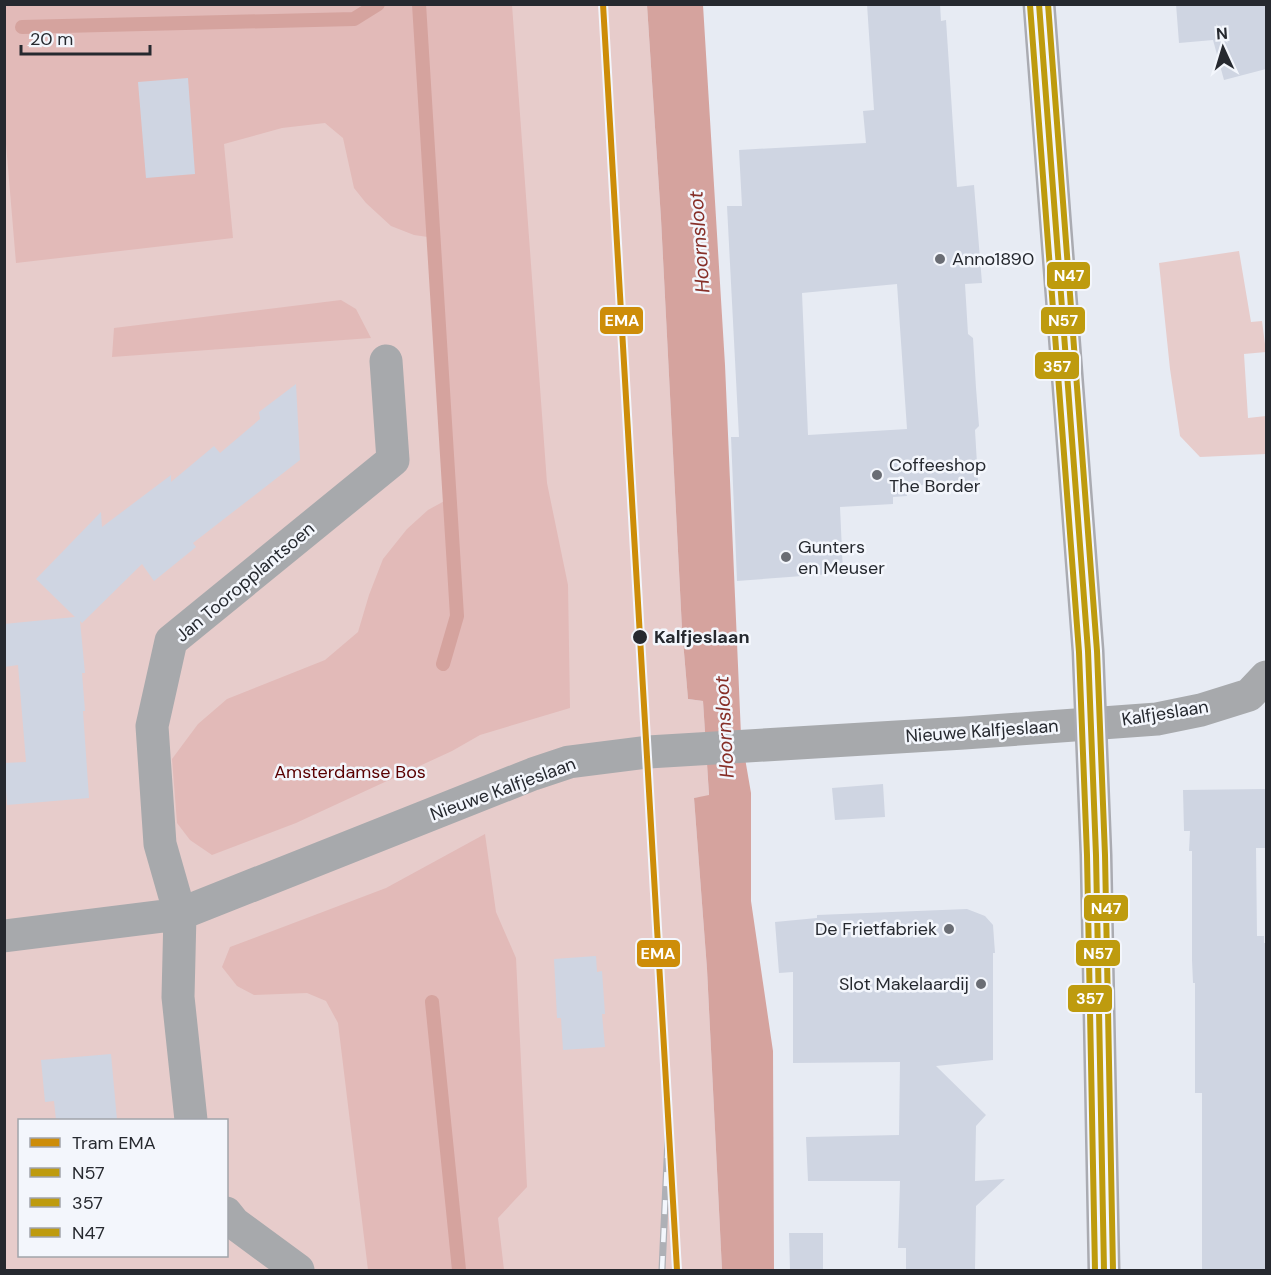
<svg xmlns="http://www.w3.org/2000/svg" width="1271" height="1275" font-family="'DM Sans',sans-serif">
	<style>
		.green { fill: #e7cccb; fill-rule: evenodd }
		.forest { fill: #e2bab8 }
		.water { fill: #d5a39e }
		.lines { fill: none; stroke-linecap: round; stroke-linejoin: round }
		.stream { stroke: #d5a39e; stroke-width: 14 }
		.building { fill: #cfd5e2; fill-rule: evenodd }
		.minor { stroke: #a7a9ac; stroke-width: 33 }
		.major { stroke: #aaabb1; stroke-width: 33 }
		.rail-casing { stroke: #aeb0b6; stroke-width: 7 }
		.rail { stroke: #f3f6fc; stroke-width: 4.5; stroke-dasharray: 14; stroke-linecap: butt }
		.bus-1-casing { stroke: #f3f6fc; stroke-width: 10 }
		.bus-2-casing { stroke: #f3f6fc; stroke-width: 10 }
		.bus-3-casing { stroke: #f3f6fc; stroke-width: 10 }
		.bus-1 { stroke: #be9b0e; stroke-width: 6 }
		.bus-2 { stroke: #be9b0e; stroke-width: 6 }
		.bus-3 { stroke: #be9b0e; stroke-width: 6 }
		.tram-1-casing { stroke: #f3f6fc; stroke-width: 10 }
		.tram-1 { stroke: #cd8d09; stroke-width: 6 }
		.poi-dot { fill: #6a6d74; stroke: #f3f6fc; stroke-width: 2 }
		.stop-dot { fill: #26292f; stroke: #f3f6fc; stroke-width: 2 }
		.labels { text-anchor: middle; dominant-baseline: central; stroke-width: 5; stroke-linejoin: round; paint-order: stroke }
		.poi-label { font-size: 18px; fill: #26292f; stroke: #f3f6fc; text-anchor: start }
		.street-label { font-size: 18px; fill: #26292f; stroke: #f3f6fc }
		.stop-label { font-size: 18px; font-weight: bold; fill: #26292f; stroke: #f3f6fc; text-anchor: start }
		.park-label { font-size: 18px; fill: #5a0001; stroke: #f3f6fc }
		.water-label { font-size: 20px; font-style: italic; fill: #872f28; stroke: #f3f6fc }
		.line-badge { stroke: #f3f6fc; stroke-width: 2 }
		.badge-label { font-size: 16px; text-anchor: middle; font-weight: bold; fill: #fff }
	</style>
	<rect width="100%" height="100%" fill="#e7ebf3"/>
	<!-- green -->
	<path class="green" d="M 5,5 L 647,5 L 661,219 L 682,629 L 688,699 L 703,701 L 709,796 L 694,798 L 707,969 L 722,1270 L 5,1270 ZM 20,1120 L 226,1120 L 226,1256 L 20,1256 Z
		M 1239,251 L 1251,322 L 1262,321 L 1266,352 L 1244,354 L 1248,418 L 1266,416 L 1266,454 L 1200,457 L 1180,436 L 1170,369 L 1159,263 Z"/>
	<!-- forest -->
	<path class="forest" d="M 4,5 L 512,5 L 547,483 L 568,585 L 570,708 L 480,735 L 452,751 L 296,823 L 212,855 L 190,840 L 177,823 L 172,759 L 198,724 L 227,699 L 325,660 L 358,632 L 369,595 L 383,559 L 407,529 L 428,510 L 448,499 L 428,237 L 414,235 L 391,226 L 366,203 L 354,188 L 343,138 L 325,123 L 282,128 L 224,144 L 233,238 L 16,263 L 5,132 Z
		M 341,300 L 356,309 L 371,338 L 112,357 L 114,328 Z
		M 485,834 L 496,912 L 516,958 L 527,1187 L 498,1218 L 504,1270 L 368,1270 L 338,1023 L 326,1001 L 307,993 L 254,995 L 237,986 L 222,967 L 230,947 L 386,888 Z"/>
	<!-- water -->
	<path class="water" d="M 647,5 L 703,5 L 725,365 L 741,735 L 751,793 L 751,901 L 773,1051 L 774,1270 L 722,1270 L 707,969 L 694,798 L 709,795 L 703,701 L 688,699 L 682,629 L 661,219 Z"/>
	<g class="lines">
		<!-- stream -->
		<path class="stream" d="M 419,4 L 457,616 L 443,664
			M 22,27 L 354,19 L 378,4
			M 432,1002 L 459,1270"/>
	</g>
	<!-- building -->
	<path class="building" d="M 867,4 L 940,4 L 941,21 L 946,20 L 957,187 L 974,185 L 982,283 L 965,284 L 968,334 L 973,338 L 976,388 L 979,426 L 975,430 L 978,481 L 906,486 L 907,496 L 893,497 L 893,504 L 840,507 L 843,573 L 737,581 L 731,437 L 739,437 L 727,206 L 742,206 L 739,150 L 866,143 L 863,111 L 874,110 ZM 897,284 L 907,429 L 808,435 L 802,293 Z
		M 1176,4 L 1266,4 L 1266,69 L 1224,80 L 1213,40 L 1179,43 Z
		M 188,78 L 195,174 L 146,178 L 138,82 Z
		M 296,384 L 300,460 L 193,543 L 196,547 L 154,581 L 142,564 L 82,623 L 80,621 L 85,673 L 82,673 L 85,711 L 83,711 L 89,798 L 7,805 L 4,763 L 26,762 L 18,665 L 4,667 L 4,624 L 75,617 L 36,579 L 101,512 L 102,527 L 171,475 L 171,482 L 214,446 L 220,453 L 260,419 L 259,412 Z
		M 883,784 L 885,817 L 835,820 L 832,788 Z
		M 1266,789 L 1266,848 L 1256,848 L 1257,936 L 1264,936 L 1264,943 L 1266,943 L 1266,1270 L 1202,1270 L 1202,1093 L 1195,1093 L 1195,983 L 1193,983 L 1192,960 L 1192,851 L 1189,851 L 1190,831 L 1184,831 L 1183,790 Z
		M 967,909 L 985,916 L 993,925 L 995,953 L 993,953 L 993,1060 L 936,1066 L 986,1115 L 976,1126 L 975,1181 L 1005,1179 L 976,1206 L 975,1270 L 906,1270 L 906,1248 L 898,1248 L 900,1181 L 808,1181 L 806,1137 L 899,1135 L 900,1062 L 793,1063 L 793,972 L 779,973 L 775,922 L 817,918 L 817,915 Z
		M 596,956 L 597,972 L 602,971 L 605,1014 L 602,1014 L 605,1047 L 563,1050 L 561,1018 L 557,1018 L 554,959 Z
		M 111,1054 L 117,1120 L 56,1120 L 54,1101 L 45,1102 L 41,1060 Z
		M 789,1233 L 823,1233 L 823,1270 L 790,1270 Z"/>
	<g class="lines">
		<!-- minor -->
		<path class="minor" d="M 4,936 L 180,914 L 533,774 L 569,762 L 648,752 L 964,733 L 1157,719 L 1201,710 L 1249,695 L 1266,677
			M 191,1120 L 178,997 L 180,914 L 160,844 L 152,726 L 171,641 L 393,460 L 386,361
			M 226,1213 L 234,1223 L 298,1270"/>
		<!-- major -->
		<path class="major" d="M 1039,4 L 1088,651 L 1096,855 L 1104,1270"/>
		<!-- rail casing -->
		<g class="rail-casing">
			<path id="rail" d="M 662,1270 L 669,1116"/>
		</g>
		<!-- rail -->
		<use href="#rail" class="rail"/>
		<!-- bus-1 casing -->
		<g class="bus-1-casing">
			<path id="bus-1" d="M 1039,4 L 1088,651 L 1096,855 L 1104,1270"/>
		</g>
		<!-- bus-2 casing -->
		<g class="bus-2-casing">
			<path id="bus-2" d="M 1030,5 L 1079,652 L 1087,855 L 1095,1270"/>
		</g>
		<!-- bus-3 casing -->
		<g class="bus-3-casing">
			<path id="bus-3" d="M 1048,4 L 1097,651 L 1105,855 L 1113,1270"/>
		</g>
		<!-- bus-1 -->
		<use href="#bus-1" class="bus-1"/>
		<!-- bus-2 -->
		<use href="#bus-2" class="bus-2"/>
		<!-- bus-3 -->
		<use href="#bus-3" class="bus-3"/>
		<!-- tram-1 casing -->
		<g class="tram-1-casing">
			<path id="tram-1" d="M 603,4 L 677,1270"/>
		</g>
		<!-- tram-1 -->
		<use href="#tram-1" class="tram-1"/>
	</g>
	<!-- markers -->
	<g class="poi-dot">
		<circle cx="940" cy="259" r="6"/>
		<circle cx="877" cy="475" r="6"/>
		<circle cx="786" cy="557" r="6"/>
		<circle cx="949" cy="929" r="6"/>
		<circle cx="981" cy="984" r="6"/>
	</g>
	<circle class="stop-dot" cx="640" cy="637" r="8"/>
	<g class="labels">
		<!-- poi labels -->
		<g class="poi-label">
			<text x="952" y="259">Anno1890</text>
			<text x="889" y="465">Coffeeshop<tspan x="889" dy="21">The Border</tspan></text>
			<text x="798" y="547">Gunters<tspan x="798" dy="21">en Meuser</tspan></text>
			<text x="937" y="929" text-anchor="end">De Frietfabriek</text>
			<text x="969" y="984" text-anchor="end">Slot Makelaardij</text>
		</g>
		<!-- street labels -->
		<g class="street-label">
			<text transform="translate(245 582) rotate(-40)">Jan Tooropplantsoen</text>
			<text transform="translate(1165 713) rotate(-9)">Kalfjeslaan</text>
			<text transform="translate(982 731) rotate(-4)">Nieuwe Kalfjeslaan</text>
			<text transform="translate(503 789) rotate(-20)">Nieuwe Kalfjeslaan</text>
		</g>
		<!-- stop labels -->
		<g class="stop-label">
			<text x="654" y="637">Kalfjeslaan</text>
		</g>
		<!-- park labels -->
		<g class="park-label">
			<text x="350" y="772">Amsterdamse Bos</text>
		</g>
		<!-- water labels -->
		<g class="water-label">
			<text transform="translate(699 242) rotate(-94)">Hoornsloot</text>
			<text transform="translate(724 727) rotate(-93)">Hoornsloot</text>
		</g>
	</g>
	<g class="line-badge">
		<rect x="1046" y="261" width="45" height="29" rx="6" fill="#be9b0e"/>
		<rect x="1040" y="306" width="46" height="29" rx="6" fill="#be9b0e"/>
		<rect x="599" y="306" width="45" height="29" rx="6" fill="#cd8d09"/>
		<rect x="1034" y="351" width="46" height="29" rx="6" fill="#be9b0e"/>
		<rect x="1083" y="894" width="46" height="28" rx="6" fill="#be9b0e"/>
		<rect x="1075" y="939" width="46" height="28" rx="6" fill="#be9b0e"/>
		<rect x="636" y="939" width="45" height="29" rx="6" fill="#cd8d09"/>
		<rect x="1067" y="984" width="46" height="29" rx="6" fill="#be9b0e"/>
	</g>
	<g class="badge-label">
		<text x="1069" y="281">N47</text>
		<text x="1063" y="326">N57</text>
		<text x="622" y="326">EMA</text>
		<text x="1057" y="372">357</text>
		<text x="1106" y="914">N47</text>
		<text x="1098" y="959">N57</text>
		<text x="658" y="959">EMA</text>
		<text x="1090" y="1004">357</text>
	</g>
	<!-- border -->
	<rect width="1271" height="1275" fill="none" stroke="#26292f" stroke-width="12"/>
	<!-- legend -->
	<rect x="18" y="1119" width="210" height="138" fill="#f3f6fc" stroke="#a1a4aa" stroke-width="1.5"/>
	<rect x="30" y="1138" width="30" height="9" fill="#cd8d09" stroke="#a1a4aa" stroke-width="1.5"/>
	<text x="72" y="1149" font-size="18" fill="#26292f">Tram EMA</text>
	<rect x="30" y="1168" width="30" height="9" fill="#be9b0e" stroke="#a1a4aa" stroke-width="1.5"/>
	<text x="72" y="1179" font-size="18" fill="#26292f">N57</text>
	<rect x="30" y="1198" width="30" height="9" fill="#be9b0e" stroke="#a1a4aa" stroke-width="1.5"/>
	<text x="72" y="1209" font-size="18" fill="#26292f">357</text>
	<rect x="30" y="1228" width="30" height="9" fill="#be9b0e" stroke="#a1a4aa" stroke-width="1.5"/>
	<text x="72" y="1239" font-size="18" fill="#26292f">N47</text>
	<!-- north arrow -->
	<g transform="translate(1223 48) rotate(356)" stroke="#f3f6fc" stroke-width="4.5" paint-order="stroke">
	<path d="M0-4.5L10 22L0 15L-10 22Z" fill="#26292f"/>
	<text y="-9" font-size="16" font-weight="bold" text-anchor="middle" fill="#26292f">N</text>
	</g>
	<!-- scale -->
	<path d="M21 45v9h129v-9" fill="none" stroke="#26292f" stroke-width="3"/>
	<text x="30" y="45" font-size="18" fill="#26292f" stroke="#f3f6fc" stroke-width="4.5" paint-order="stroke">20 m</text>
</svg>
